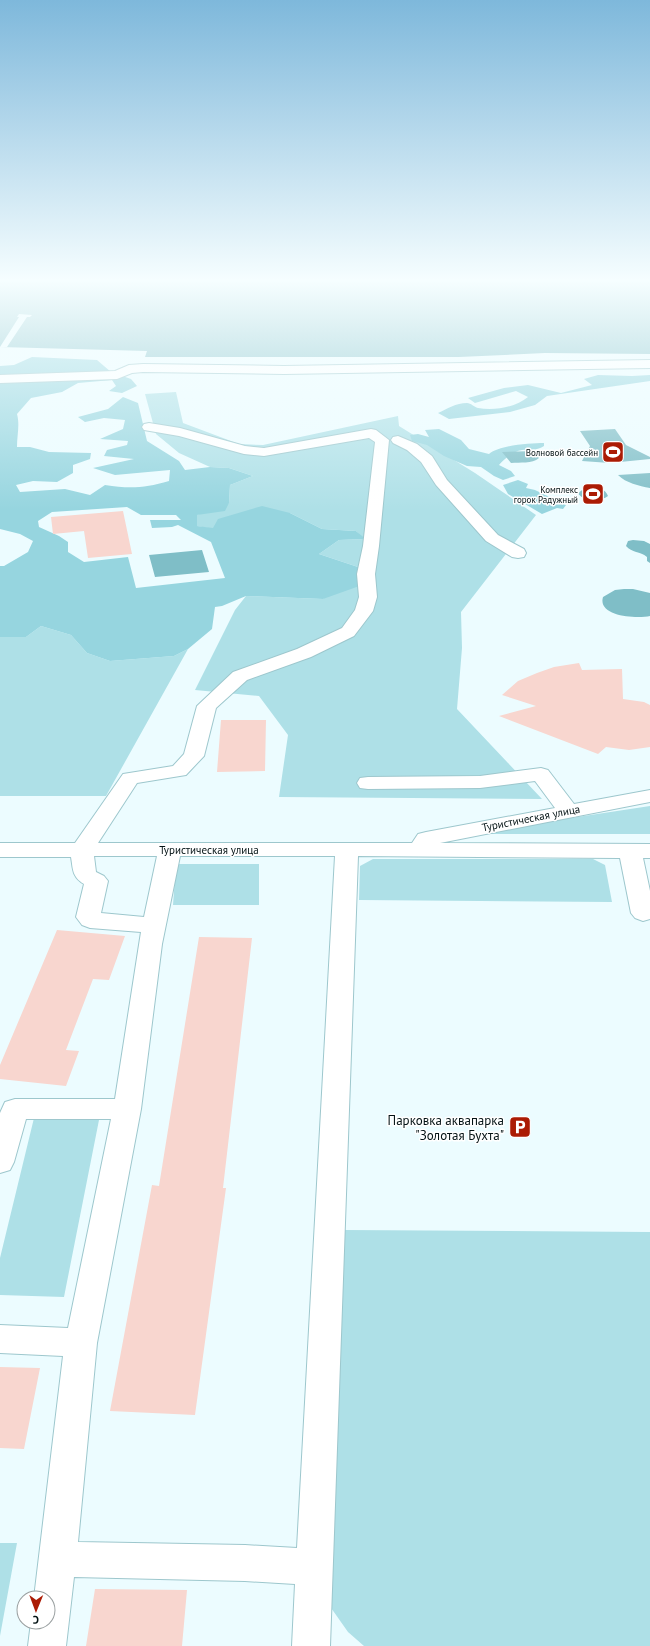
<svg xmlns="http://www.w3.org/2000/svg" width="650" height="1646" font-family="'PT Sans',sans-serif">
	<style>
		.green { fill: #aee0e7 }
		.forest { fill: #96d5df; fill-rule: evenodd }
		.water { fill: #7fbec7 }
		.pier { fill: #ecfcff }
		.building { fill: #f8d6cf }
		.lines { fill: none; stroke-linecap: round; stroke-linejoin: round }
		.minor-casing { stroke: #9dc7cd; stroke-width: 2 }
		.minor { fill: #fff; fill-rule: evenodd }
		.labels { text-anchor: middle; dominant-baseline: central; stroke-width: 3; stroke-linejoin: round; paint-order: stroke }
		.far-poi-label { font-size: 9px; fill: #031214; stroke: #fff; text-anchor: end }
		.street-label { font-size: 11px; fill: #031214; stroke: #fff }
		.near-poi-label { font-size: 13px; fill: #031214; stroke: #fff; text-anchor: end }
	</style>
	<rect width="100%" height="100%" fill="#ecfcff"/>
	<!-- green -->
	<path class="green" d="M 176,392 L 183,423 L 239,444 L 263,445 L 398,416 L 399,426 L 475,473 L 536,515 L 461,612 L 462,648 L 457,709 L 542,799 L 279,797 L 288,735 L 259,696 L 195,690 L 235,610 L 246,596 L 323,599 L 358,567 L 319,554 L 339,540 L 365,539 L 356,531 L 322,529 L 290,513 L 213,529 L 197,526 L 197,515 L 229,503 L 230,485 L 253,476 L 229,468 L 210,467 L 179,453 L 156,434 L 145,394 Z
		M 41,626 L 71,635 L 87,653 L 110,661 L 174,656 L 188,649 L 106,796 L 0,796 L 0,637 L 26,637 Z
		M 650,806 L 650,834 L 492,834 L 492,830 Z
		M 373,859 L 593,859 L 605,865 L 612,902 L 359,900 L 360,866 Z
		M 176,864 L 259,864 L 259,905 L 173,905 Z
		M 34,1118 L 99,1120 L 64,1297 L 0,1295 L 0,1258 Z
		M 344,1230 L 650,1232 L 650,1646 L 364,1646 L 348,1632 L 329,1605 Z
		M 0,1543 L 17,1543 L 0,1636 Z"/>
	<!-- forest -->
	<path class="forest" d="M 32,357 L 97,360 L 111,372 L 131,379 L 137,386 L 122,393 L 109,391 L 116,386 L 112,380 L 78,383 L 62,392 L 31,398 L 17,414 C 20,425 17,435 17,447 L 30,447 L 49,452 L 91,453 L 90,459 L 73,465 L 73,473 L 57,482 L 33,481 L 16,485 L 20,492 L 65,489 L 90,495 L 105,485 C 130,489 145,488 169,481 L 170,470 L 115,475 L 93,468 L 134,459 L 104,456 L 107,450 L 127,445 L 128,441 L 100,439 L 123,429 L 125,420 L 104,418 L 85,422 L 78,417 L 108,409 L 123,397 L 138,403 L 147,441 L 179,461 L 185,470 L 210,467 L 229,468 L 253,476 L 230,485 L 229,503 L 225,511 L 197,515 L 197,526 L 213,528 L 218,519 L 262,506 L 290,513 L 322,529 L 356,531 L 366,539 L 339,540 L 319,554 L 358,567 L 365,584 L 323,599 L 246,596 L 222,606 L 215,607 L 212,629 L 188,649 L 174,656 L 110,661 L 87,653 L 71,635 L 41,626 L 26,637 L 0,637 L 0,566 L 4,566 L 28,552 L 33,541 L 20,534 L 0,529 L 0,366 L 14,365 ZM 127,507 L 141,515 L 176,515 L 181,520 L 150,520 L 152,528 L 172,527 L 178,525 L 211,542 L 225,578 L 136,588 L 128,557 L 84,562 L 68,552 L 68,542 L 59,536 L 39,527 L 38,521 L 52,512 Z
		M 598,375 L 632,376 L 650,375 L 650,381 L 547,396 L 535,405 L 510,412 L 449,419 L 438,413 C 447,409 456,403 467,403 C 471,403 474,407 478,408 C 495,411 516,407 528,397 L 516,391 L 475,403 L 468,398 L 504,388 L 528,385 L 561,393 L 592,385 L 584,379 Z
		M 439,429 L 461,440 L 469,449 L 489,454 C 500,445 530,443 544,443 L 544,446 C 537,451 530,449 522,450 C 514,451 504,459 499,465 L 511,471 L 515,476 L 503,480 L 494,476 L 481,467 L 467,466 L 444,456 L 427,445 L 412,441 L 410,435 L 418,434 L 429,437 L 425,430 Z
		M 518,480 L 528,484 L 526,488 L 535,490 L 566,505 L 563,509 L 557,508 L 542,514 L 508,494 L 503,485 Z"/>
	<!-- water -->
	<path class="water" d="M 0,280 L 650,280 L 650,354 L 545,353 L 459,357 L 145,357 L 147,351 L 0,347 Z
		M 615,429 L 626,445 L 650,457 L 650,459 L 610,463 L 582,461 L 590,446 L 580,431 Z
		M 537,451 L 539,458 C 532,464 520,462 511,463 L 502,452 Z
		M 650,473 L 650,488 C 639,486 626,483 618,475 Z
		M 585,488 C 593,487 605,487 608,496 C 601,502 583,502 578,493 Z
		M 633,540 L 644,541 L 650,544 L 650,563 L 647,561 L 647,557 C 640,551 632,553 626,546 L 628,541 Z
		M 202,550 L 209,572 L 155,577 L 149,555 Z
		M 624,589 L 633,589 L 650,593 L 650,616 C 638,619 597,617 603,597 L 615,590 Z"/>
	<!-- pier -->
	<path class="pier" d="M 19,314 L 32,315 L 30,317 L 27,317 L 7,347 L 0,347 L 19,317 L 17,317 Z"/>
	<!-- building -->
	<path class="building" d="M 123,511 L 132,554 L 88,558 L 84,531 L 53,534 L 51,517 Z
		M 579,663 L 582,670 L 622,669 L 623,699 L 644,702 L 650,705 L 650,747 L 629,750 L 606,747 L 598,754 L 499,716 L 536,706 L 502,695 L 518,681 L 537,673 L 554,667 Z
		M 221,720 L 266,720 L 265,771 L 217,772 Z
		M 57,930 L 125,936 L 109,980 L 93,979 L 66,1050 L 79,1051 L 66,1086 L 0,1079 L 0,1065 Z
		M 199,937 L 252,938 L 223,1188 L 226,1188 L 195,1415 L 110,1411 L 152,1185 L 159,1186 Z
		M 0,1367 L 40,1368 L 24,1449 L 0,1448 Z
		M 95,1589 L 187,1590 L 182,1646 L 86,1646 Z"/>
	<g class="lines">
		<!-- minor casing -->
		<g class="minor-casing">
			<path id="minor" d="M 650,360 L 650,368 L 284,374 L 143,372 L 132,373 L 117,379 L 0,383 L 0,375 L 115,371 L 129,365 L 143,364 L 284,366 Z
				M 149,423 L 180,428 L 245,446 L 264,448 L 371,429 L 376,430 L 389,440 L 379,546 L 375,574 L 377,597 L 373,611 L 354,636 L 311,657 L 247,680 L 216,708 L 204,756 L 186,775 L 137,783 L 98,843 L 412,843 L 418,834 L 426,832 L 555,808 L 535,781 L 480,788 L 368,789 L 360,788 L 357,783 L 360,778 L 368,777 L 480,776 L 541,768 L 548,770 L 574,804 L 650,790 L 650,802 L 440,843 L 650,844 L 650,858 L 643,858 L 650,891 L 650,919 L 643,921 L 635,918 L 631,913 L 620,858 L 358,856 L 330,1646 L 292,1646 L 295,1584 L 245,1581 L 74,1577 L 66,1646 L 28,1646 L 31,1622 L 48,1622 L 48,1598 L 34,1598 L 63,1356 L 0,1353 L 0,1325 L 68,1328 L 111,1119 L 26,1119 L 14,1162 L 10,1170 L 0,1173 L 0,1113 L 5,1102 L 15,1099 L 115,1099 L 141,932 L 90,928 L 82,925 L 76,917 L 84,884 C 72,877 73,869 71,857 L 0,857 L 0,843 L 75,843 L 123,774 L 173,766 L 184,754 L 197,706 L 233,672 L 297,649 L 342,628 L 355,610 L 359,597 L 357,574 L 363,546 L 375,442 L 369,438 L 264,456 L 244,454 L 179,436 L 144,430 L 142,427 L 144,424 ZM 94,856 L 157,856 L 144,917 L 101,913 L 108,881 L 104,876 L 96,872 ZM 180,856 L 335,856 L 297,1548 L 245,1545 L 78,1542 L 97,1343 L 141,1109 L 162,944 Z
				M 398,436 L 417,444 L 432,456 L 447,480 L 498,535 L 524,549 L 526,553 L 524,557 L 518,558 L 512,557 L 486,541 L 436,485 L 421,462 L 407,450 L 393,443 L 391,440 L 393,437 Z"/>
		</g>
		<!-- minor -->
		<use href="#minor" class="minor"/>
	</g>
	<!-- sky -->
	<linearGradient id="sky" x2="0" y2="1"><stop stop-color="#7eb8db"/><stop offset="0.55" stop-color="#f6feff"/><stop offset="1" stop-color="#f6feff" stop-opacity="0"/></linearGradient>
	<rect width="650" height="510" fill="url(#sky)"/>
	<!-- icons -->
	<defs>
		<g id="stadium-square" transform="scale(1.15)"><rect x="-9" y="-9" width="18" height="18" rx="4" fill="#ab1b04" stroke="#fff"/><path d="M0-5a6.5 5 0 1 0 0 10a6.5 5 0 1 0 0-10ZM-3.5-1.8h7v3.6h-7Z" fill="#fff"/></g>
		<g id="parking-square" transform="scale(1.15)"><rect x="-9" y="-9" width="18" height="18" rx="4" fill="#ab1b04" stroke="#fff"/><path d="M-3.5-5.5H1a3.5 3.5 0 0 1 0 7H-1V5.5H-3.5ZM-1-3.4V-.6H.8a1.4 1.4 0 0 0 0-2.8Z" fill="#fff"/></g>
	</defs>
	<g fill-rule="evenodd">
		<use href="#stadium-square" x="613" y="452"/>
		<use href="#stadium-square" x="593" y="494"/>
		<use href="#parking-square" x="520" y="1127"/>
	</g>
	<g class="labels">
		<!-- far-poi labels -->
		<g class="far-poi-label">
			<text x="598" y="452">Волновой бассейн</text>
			<text x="578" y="489">Комплекс<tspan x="578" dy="10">горок Радужный</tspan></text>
		</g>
		<!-- street labels -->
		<g class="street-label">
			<text transform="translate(531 818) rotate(-11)">Туристическая улица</text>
			<text x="209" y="850">Туристическая улица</text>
		</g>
		<!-- near-poi labels -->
		<g class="near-poi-label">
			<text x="504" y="1120">Парковка аквапарка<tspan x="504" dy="15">"Золотая Бухта"</tspan></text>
		</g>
	</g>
	<!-- north arrow -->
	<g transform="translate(36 1610) rotate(181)"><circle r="19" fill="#ffffff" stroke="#9aa0a1"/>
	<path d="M0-3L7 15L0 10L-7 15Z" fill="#ab1b04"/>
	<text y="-6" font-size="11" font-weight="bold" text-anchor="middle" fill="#031214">С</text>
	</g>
</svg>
